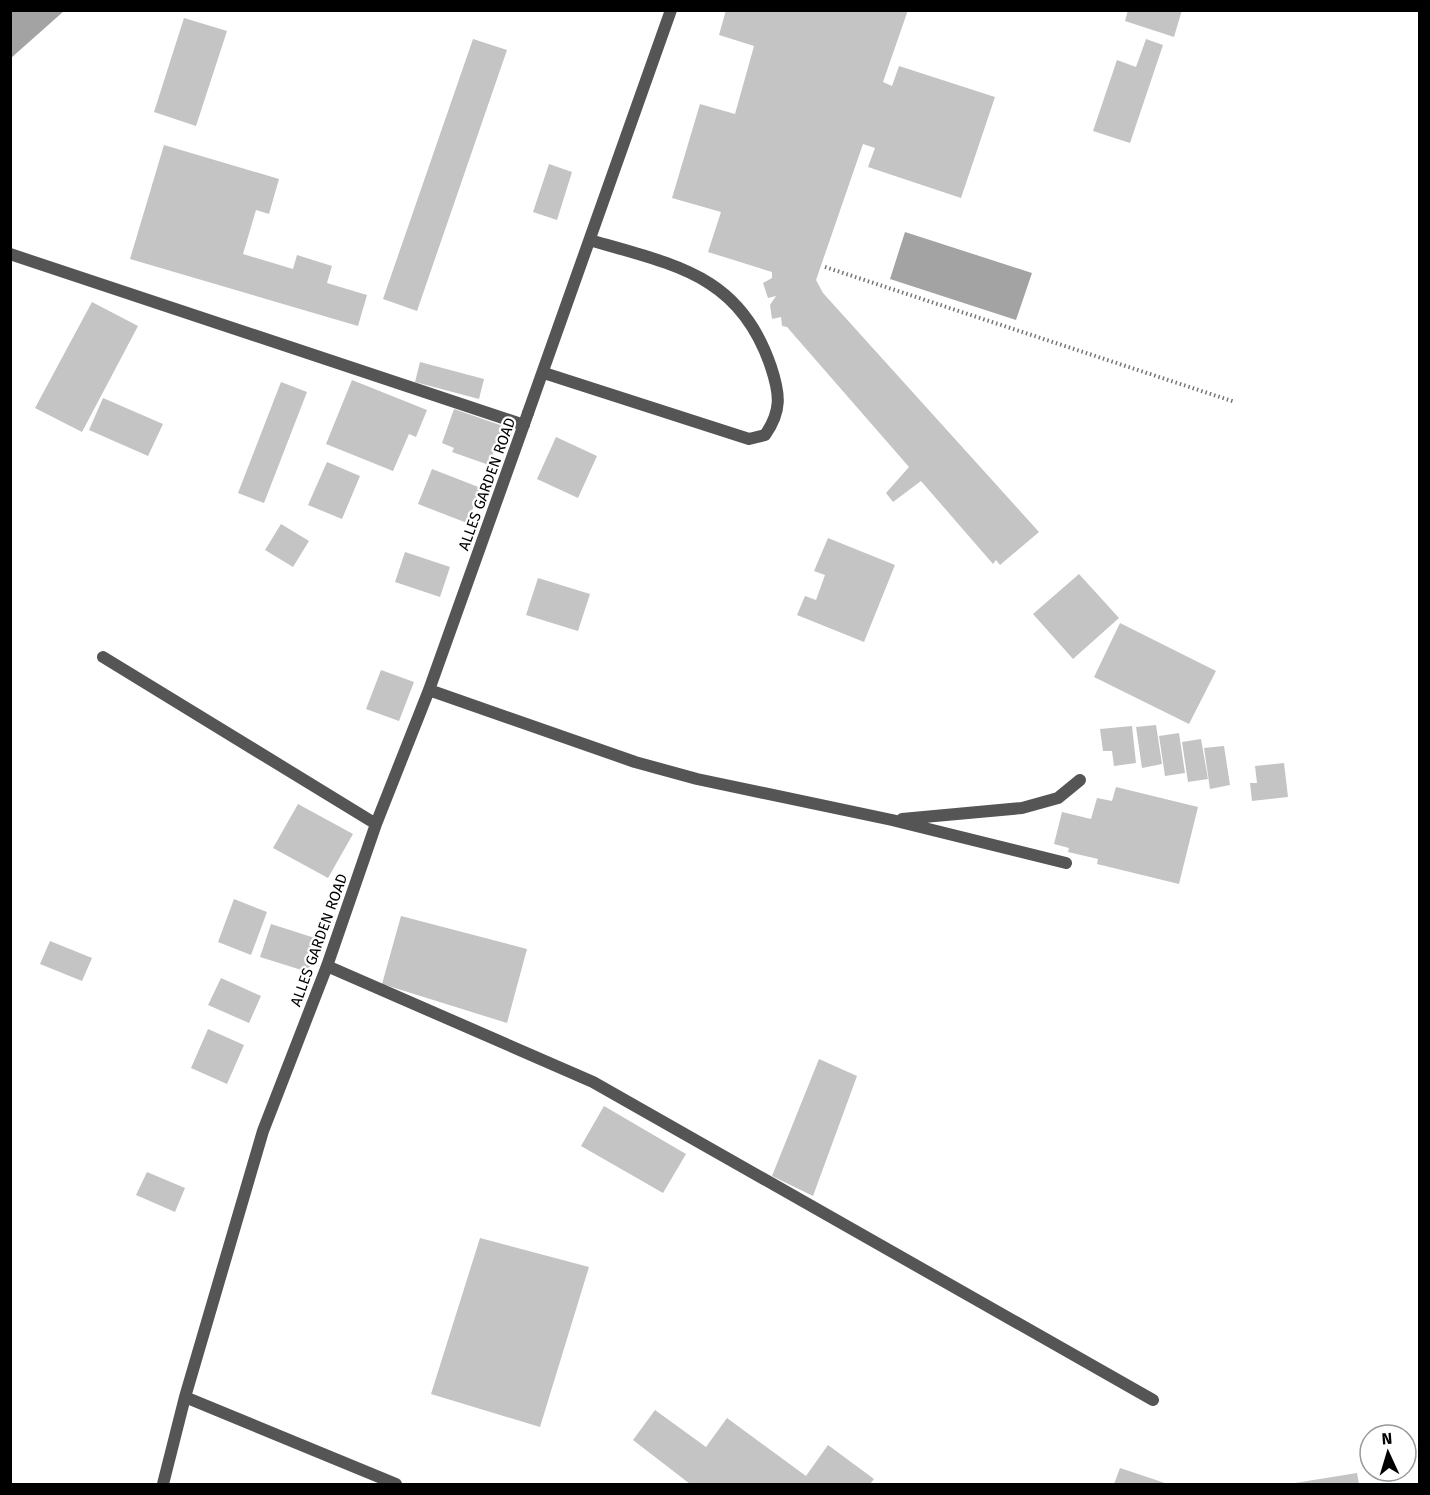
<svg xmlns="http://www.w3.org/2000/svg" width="1430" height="1495" font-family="'Fira Sans',sans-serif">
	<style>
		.water { fill: #a3a3a3 }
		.building { fill: #c4c4c4 }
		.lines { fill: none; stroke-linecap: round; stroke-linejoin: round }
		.path { stroke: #777; stroke-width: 4; stroke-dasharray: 1.5 3; stroke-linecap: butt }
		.service { stroke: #555; stroke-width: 12 }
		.minor { stroke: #555; stroke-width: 12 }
		.labels { text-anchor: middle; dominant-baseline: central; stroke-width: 4.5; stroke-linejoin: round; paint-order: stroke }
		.street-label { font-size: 15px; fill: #000; stroke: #fff }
	</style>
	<rect width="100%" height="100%" fill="#fff"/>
	<!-- water -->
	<path class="water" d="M 11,10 L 64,10 L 64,11 L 11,58 Z
		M 905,232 L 1032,273 L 1016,320 L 890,279 Z"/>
	<!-- building -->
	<path class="building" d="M 726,10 L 908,10 L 883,82 L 892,86 L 899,66 L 995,97 L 961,198 L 868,167 L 875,148 L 863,144 L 816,280 L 823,293 L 1039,532 L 1000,565 L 996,560 L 993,564 L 921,481 L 893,502 L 886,493 L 909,467 L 787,327 L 782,326 L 781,317 L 772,319 L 770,305 L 776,296 L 768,298 L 763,283 L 772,278 L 772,272 L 708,252 L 721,212 L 672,198 L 700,104 L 735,114 L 754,46 L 719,35 Z
		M 1128,10 L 1182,10 L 1174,37 L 1125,21 Z
		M 184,18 L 227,31 L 196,126 L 154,112 Z
		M 473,39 L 507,50 L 417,311 L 383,299 Z
		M 1146,39 L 1163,45 L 1130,143 L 1093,131 L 1117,60 L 1136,67 Z
		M 164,145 L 279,179 L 269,214 L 256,210 L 243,254 L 293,269 L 297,255 L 332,266 L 327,283 L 367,295 L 358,326 L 130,259 Z
		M 549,164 L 572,172 L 557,220 L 533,212 Z
		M 92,302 L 138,326 L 82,432 L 35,408 Z
		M 420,362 L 484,379 L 479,399 L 415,382 Z
		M 352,380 L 427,410 L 416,437 L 409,434 L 393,471 L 326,444 Z
		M 281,382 L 307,392 L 264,503 L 238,493 Z
		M 103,398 L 163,424 L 148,456 L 89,430 Z
		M 454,409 L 503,426 L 489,465 L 452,452 L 454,448 L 442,443 Z
		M 556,437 L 597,456 L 578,498 L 537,479 Z
		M 327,462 L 360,476 L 342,519 L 308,505 Z
		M 432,469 L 481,488 L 467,523 L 418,504 Z
		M 281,524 L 309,541 L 293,567 L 265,550 Z
		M 828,538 L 895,565 L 864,642 L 797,615 L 805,596 L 816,600 L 825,575 L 814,571 Z
		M 405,552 L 450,567 L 440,597 L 395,582 Z
		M 1079,574 L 1119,618 L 1073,659 L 1033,614 Z
		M 538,578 L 590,594 L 578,631 L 526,615 Z
		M 1120,623 L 1216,671 L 1189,724 L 1094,677 Z
		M 381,670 L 414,682 L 399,721 L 366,709 Z
		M 1156,725 L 1162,764 L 1142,768 L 1136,727 Z
		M 1132,726 L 1136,763 L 1114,766 L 1112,751 L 1103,751 L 1100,729 Z
		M 1179,733 L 1185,773 L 1165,776 L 1159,736 Z
		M 1201,739 L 1208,779 L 1188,782 L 1182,742 Z
		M 1224,746 L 1230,785 L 1210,789 L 1204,748 Z
		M 1284,763 L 1288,797 L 1252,801 L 1250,783 L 1257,783 L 1255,766 Z
		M 1116,787 L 1198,807 L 1179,884 L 1097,864 L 1098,859 L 1068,852 L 1069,848 L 1054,844 L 1062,812 L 1091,819 L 1097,798 L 1112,801 Z
		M 298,804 L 353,834 L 328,878 L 273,848 Z
		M 234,899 L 267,912 L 251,955 L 218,942 Z
		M 401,916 L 527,949 L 507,1023 L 382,984 Z
		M 271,924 L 318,939 L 308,972 L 260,957 Z
		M 50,941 L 92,958 L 82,981 L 40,964 Z
		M 221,978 L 261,996 L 249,1023 L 208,1005 Z
		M 208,1029 L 244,1045 L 227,1084 L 191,1068 Z
		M 819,1059 L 857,1076 L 813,1196 L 772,1176 Z
		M 604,1106 L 686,1154 L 663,1193 L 581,1146 Z
		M 147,1172 L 185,1188 L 175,1212 L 136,1195 Z
		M 480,1238 L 589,1267 L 540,1427 L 431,1394 Z
		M 655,1410 L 706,1447 L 727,1418 L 806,1476 L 828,1445 L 874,1479 L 870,1484 L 690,1484 L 633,1440 Z
		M 1120,1468 L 1168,1484 L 1114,1484 Z
		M 1357,1473 L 1359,1484 L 1295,1484 L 1295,1483 Z"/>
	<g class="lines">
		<!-- path -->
		<path class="path" d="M 825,267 L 1235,402"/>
		<!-- service -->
		<path class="service" d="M 544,373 L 749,439 L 765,435 C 782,411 780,394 771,367 C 740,274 674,265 590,240
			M 528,413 L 671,10"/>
		<!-- minor -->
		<path class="minor" d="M 10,254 L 524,425
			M 103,657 L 376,824
			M 429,690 L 635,762 L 697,779 L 892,820 L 1066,863
			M 902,819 L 1022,808 L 1058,798 L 1080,780
			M 327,966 L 593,1082 L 1153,1400
			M 185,1397 L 396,1484
			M 163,1484 L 185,1397 L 263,1131 L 327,966 L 376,824 L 429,690 L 528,413"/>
	</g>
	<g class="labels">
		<!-- street labels -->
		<g class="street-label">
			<text transform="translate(487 484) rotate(-70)">ALLES GARDEN ROAD</text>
			<text transform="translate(319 940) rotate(-70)">ALLES GARDEN ROAD</text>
		</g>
	</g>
	<!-- border -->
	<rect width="1430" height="1495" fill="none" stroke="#000000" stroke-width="24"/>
	<!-- north arrow -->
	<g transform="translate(1388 1453) rotate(356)"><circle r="28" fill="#ffffff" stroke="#999999" stroke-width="1.5"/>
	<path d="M0-4.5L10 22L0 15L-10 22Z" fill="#000000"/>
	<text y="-9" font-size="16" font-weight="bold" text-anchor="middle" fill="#000000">N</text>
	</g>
</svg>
